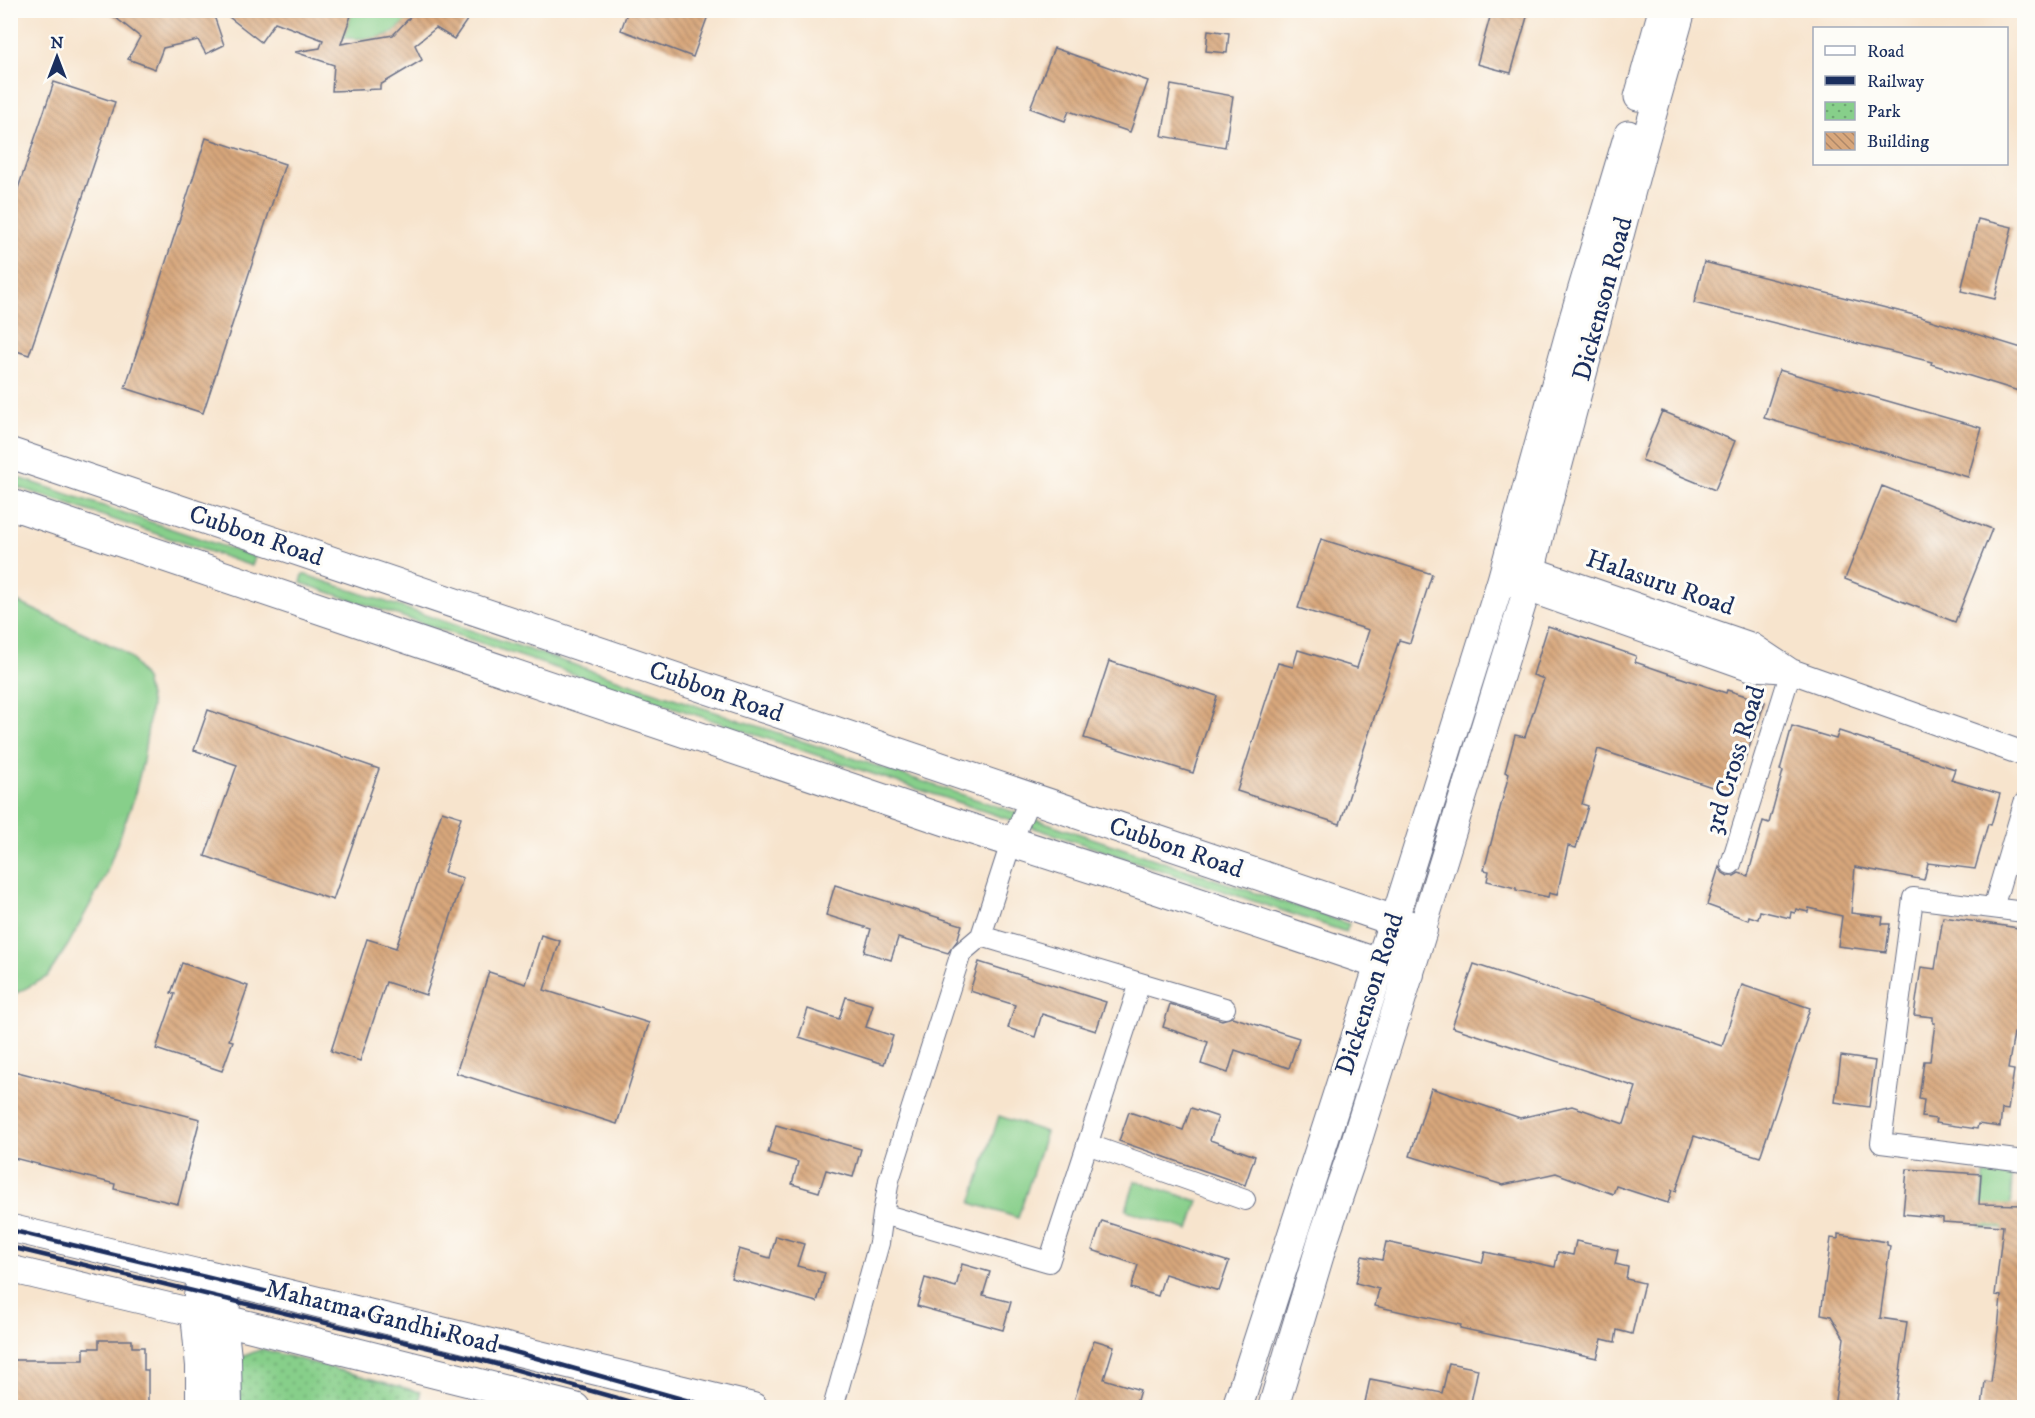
<svg xmlns="http://www.w3.org/2000/svg" width="2035" height="1418" font-family="'IM FELL DW Pica',serif">
	<style>
		.green { fill: #87cf8a; stroke: #517f74; stroke-width: 1.5 }
		.park { fill: url(#park-dots); stroke: #517f74; stroke-width: 1.5 }
		.building { fill: url(#building-back-hatch) }
		.lines { fill: none; stroke-linecap: round; stroke-linejoin: round }
		.minor-casing { stroke: #686e85; stroke-width: 22 }
		.tertiary-casing { stroke: #686e85; stroke-width: 26 }
		.secondary-casing { stroke: #686e85; stroke-width: 29 }
		.primary-casing { stroke: #686e85; stroke-width: 32 }
		.minor { stroke: #fff; stroke-width: 20 }
		.tertiary { stroke: #fff; stroke-width: 24 }
		.secondary { stroke: #fff; stroke-width: 27 }
		.primary { stroke: #fff; stroke-width: 30 }
		.rail { stroke: #1b2f5e; stroke-width: 4.5 }
		.labels { text-anchor: middle; dominant-baseline: central; stroke-width: 6; stroke-linejoin: round; paint-order: stroke }
		.street-label { font-size: 26px; fill: #1b2f5e; stroke: #fdfcf7 }
	</style>
	<defs>
		<pattern id="park-dots" width="8" height="8" patternUnits="userSpaceOnUse" patternTransform="scale(1.5)"><rect width="8" height="8" fill="#87cf8a"/><path d="M2 2h.1M6 6h.1" fill="none" stroke="#6ea874" stroke-width="1.8" stroke-linecap="round"/></pattern>
		<pattern id="building-back-hatch" width="6" height="6" patternUnits="userSpaceOnUse" patternTransform="scale(1.5)"><rect width="6" height="6" fill="#d8a77c"/><path d="M-1 5l2 2M0 0l6 6M5-1l2 2" fill="none" stroke="#ae8869"/></pattern>
	</defs>
	<rect width="100%" height="100%" fill="#fdfcf7"/>
	<filter id="ink" filterUnits="userSpaceOnUse"><feTurbulence type="fractalNoise" baseFrequency=".0167" numOctaves="2"/><feDisplacementMap in="SourceGraphic" scale="12" xChannelSelector="R" yChannelSelector="G"/><feConvolveMatrix kernelMatrix="1 2 1 2 8 2 1 2 1" color-interpolation-filters="sRGB"/></filter>
	<filter id="wash" filterUnits="userSpaceOnUse"><feTurbulence type="fractalNoise" baseFrequency=".008" numOctaves="4" result="noise"/><feDisplacementMap in="SourceGraphic" scale="24" xChannelSelector="R" yChannelSelector="G"/><feGaussianBlur stdDeviation="1.35" result="paint"/><feColorMatrix in="noise" values="0 0 0 0 0 0 0 0 0 0 0 0 0 0 0 0 0 1.4 0 .05"/><feComposite in="paint" operator="in"/></filter>
	<g filter="url(#wash)">
		<rect width="100%" height="100%" fill="#f7e4cd"/>
		<!-- green -->
		<path class="green" d="M 353,11 L 414,11 C 412,17 407,21 402,25 C 386,41 365,39 343,38 Z
			M 11,475 L 255,557 L 252,566 L 11,485 Z
			M 303,574 L 1349,924 L 1346,932 L 301,583 Z
			M 11,599 L 121,650 L 131,658 L 145,679 L 151,706 L 143,761 L 133,801 L 104,879 L 68,945 L 47,977 L 11,996 Z
			M 999,1116 L 1046,1132 L 1018,1218 L 971,1203 Z
			M 1984,1174 L 2012,1177 L 2009,1229 L 1980,1227 Z
			M 1135,1181 L 1198,1201 L 1189,1230 L 1126,1210 Z"/>
		<!-- park -->
		<path class="park" d="M 262,1349 L 420,1392 L 420,1401 L 396,1407 L 235,1408 L 236,1359 Z"/>
		<g id="blocks">
			<!-- building -->
			<path class="building" d="M 106,10 L 155,10 L 162,15 L 194,15 L 200,10 L 212,10 L 224,45 L 206,54 L 198,40 L 163,48 L 155,69 L 128,59 L 140,37 Z
				M 220,10 L 353,10 L 341,44 L 393,35 L 412,15 L 413,13 L 410,10 L 474,10 L 454,39 L 436,28 L 415,45 L 422,60 L 380,85 L 380,89 L 332,91 L 334,65 L 295,52 L 320,48 L 323,40 L 275,22 L 261,42 Z
				M 628,10 L 710,10 L 693,57 L 621,30 Z
				M 1492,10 L 1529,10 L 1511,73 L 1477,64 Z
				M 1208,30 L 1229,33 L 1227,53 L 1206,51 Z
				M 1054,48 L 1148,81 L 1130,132 L 1069,111 L 1065,121 L 1030,108 Z
				M 54,82 L 115,102 L 29,355 L 10,349 L 10,212 Z
				M 1171,85 L 1233,96 L 1225,147 L 1162,136 Z
				M 206,138 L 285,164 L 203,413 L 125,388 Z
				M 1978,219 L 2012,227 L 1995,299 L 1961,291 Z
				M 1704,262 L 1914,315 L 2025,349 L 2025,393 L 1931,364 L 1932,362 L 1694,303 Z
				M 1779,370 L 1982,428 L 1968,477 L 1764,418 Z
				M 1662,411 L 1735,441 L 1715,490 L 1642,460 Z
				M 1882,486 L 1992,529 L 1955,622 L 1845,579 Z
				M 1321,539 L 1432,574 L 1410,643 L 1399,640 L 1340,824 L 1237,791 L 1278,663 L 1293,667 L 1298,650 L 1357,668 L 1369,630 L 1298,608 Z
				M 1548,626 L 1636,656 L 1635,662 L 1726,693 L 1727,690 L 1765,702 L 1733,794 L 1598,749 L 1582,804 L 1588,806 L 1576,848 L 1568,846 L 1557,895 L 1549,893 L 1548,897 L 1516,890 L 1516,888 L 1487,881 L 1489,871 L 1484,870 L 1509,774 L 1505,772 L 1515,735 L 1525,737 L 1544,679 L 1533,675 Z
				M 1109,661 L 1217,696 L 1193,773 L 1084,738 Z
				M 208,710 L 379,769 L 333,900 L 205,856 L 237,765 L 194,750 Z
				M 1792,726 L 1836,739 L 1839,731 L 1900,751 L 1955,769 L 1951,780 L 2000,794 L 1991,825 L 1988,824 L 1975,869 L 1928,863 L 1924,880 L 1855,867 L 1851,913 L 1883,917 L 1882,924 L 1890,924 L 1886,952 L 1838,946 L 1842,916 L 1809,908 L 1808,912 L 1796,909 L 1795,913 L 1791,912 L 1790,918 L 1760,911 L 1758,919 L 1749,916 L 1748,920 L 1707,905 L 1719,867 L 1723,873 L 1728,876 L 1734,876 L 1739,873 L 1748,876 L 1763,821 L 1769,823 L 1783,771 L 1780,770 Z
				M 442,811 L 461,817 L 444,872 L 463,878 L 426,995 L 386,982 L 360,1061 L 331,1051 L 367,939 L 396,948 Z
				M 835,885 L 962,925 L 957,941 L 948,953 L 898,938 L 891,960 L 864,952 L 871,929 L 826,915 Z
				M 1943,917 L 2025,929 L 2025,1035 L 2014,1033 L 2008,1069 L 2014,1070 L 2008,1110 L 2002,1109 L 2000,1127 L 1978,1124 L 1977,1129 L 1935,1123 L 1936,1119 L 1922,1117 L 1924,1100 L 1919,1099 L 1924,1061 L 1930,1061 L 1935,1023 L 1933,1023 L 1933,1017 L 1914,1015 L 1921,967 L 1935,969 Z
				M 541,935 L 560,941 L 544,990 L 649,1023 L 617,1124 L 456,1073 L 489,972 L 526,984 Z
				M 979,962 L 1106,1002 L 1096,1031 L 1042,1014 L 1035,1037 L 1008,1028 L 1015,1005 L 970,991 Z
				M 182,963 L 248,986 L 229,1040 L 233,1041 L 222,1071 L 156,1049 L 175,994 L 171,993 Z
				M 1474,964 L 1722,1046 L 1742,985 L 1810,1008 L 1760,1157 L 1694,1136 L 1676,1191 L 1672,1190 L 1668,1203 L 1616,1186 L 1613,1194 L 1556,1173 L 1503,1185 L 1410,1156 L 1431,1088 L 1520,1118 L 1572,1106 L 1624,1124 L 1636,1087 L 1452,1027 Z
				M 846,997 L 873,1005 L 866,1027 L 893,1036 L 884,1064 L 799,1037 L 808,1009 L 839,1019 Z
				M 1170,1004 L 1222,1020 L 1232,1017 L 1299,1038 L 1289,1068 L 1235,1050 L 1228,1073 L 1201,1064 L 1208,1042 L 1163,1027 Z
				M 1841,1056 L 1875,1061 L 1869,1107 L 1835,1102 Z
				M 10,1070 L 200,1119 L 178,1204 L 114,1189 L 115,1184 L 10,1157 Z
				M 1191,1108 L 1218,1117 L 1210,1140 L 1255,1156 L 1245,1185 L 1119,1141 L 1129,1112 L 1183,1130 Z
				M 776,1125 L 861,1149 L 853,1177 L 826,1170 L 819,1192 L 792,1184 L 798,1162 L 768,1153 Z
				M 1907,1169 L 1981,1174 L 1979,1204 L 2025,1205 L 2025,1407 L 1982,1407 L 1985,1381 L 1991,1382 L 1998,1330 L 2001,1296 L 1995,1295 L 2003,1226 L 1943,1222 L 1943,1218 L 1903,1214 Z
				M 1102,1221 L 1229,1262 L 1219,1291 L 1165,1274 L 1158,1296 L 1131,1288 L 1138,1265 L 1092,1250 Z
				M 1838,1234 L 1887,1242 L 1887,1245 L 1890,1246 L 1880,1318 L 1907,1322 L 1895,1407 L 1834,1407 L 1844,1338 L 1831,1316 L 1821,1314 L 1831,1238 L 1838,1239 Z
				M 776,1236 L 804,1244 L 797,1266 L 825,1273 L 817,1302 L 731,1278 L 739,1249 L 770,1258 Z
				M 1576,1241 L 1618,1250 L 1615,1264 L 1628,1267 L 1626,1279 L 1644,1283 L 1632,1334 L 1617,1330 L 1615,1342 L 1602,1339 L 1597,1358 L 1460,1328 L 1461,1325 L 1375,1306 L 1379,1289 L 1356,1283 L 1362,1256 L 1382,1260 L 1386,1242 L 1482,1263 L 1485,1252 L 1555,1267 L 1558,1252 L 1573,1255 Z
				M 962,1264 L 990,1272 L 983,1295 L 1011,1302 L 1003,1330 L 917,1306 L 925,1278 L 956,1287 Z
				M 99,1340 L 132,1340 L 132,1347 L 144,1347 L 144,1370 L 148,1370 L 148,1407 L 10,1407 L 10,1360 L 84,1360 L 84,1348 L 99,1348 Z
				M 1094,1340 L 1114,1346 L 1104,1379 L 1140,1390 L 1135,1407 L 1072,1407 Z
				M 1449,1363 L 1478,1369 L 1470,1407 L 1364,1407 L 1370,1379 L 1442,1393 Z"/>
		</g>
	</g>
	<g filter="url(#ink)">
		<use href="#blocks" fill-opacity="0" stroke="#686e85" stroke-width="1.5"/>
		<g class="lines">
			<!-- minor casing -->
			<g class="minor-casing">
				<path id="minor" d="M 1030,798 L 1011,843 L 981,936 L 961,953 L 889,1180 L 883,1214 L 1049,1262 L 1140,983
					M 1731,864 L 1791,671
					M 1993,908 L 2024,803
					M 2024,912 L 1913,898 L 1881,1143 L 2024,1161
					M 981,936 L 1225,1008
					M 1087,1144 L 1245,1200
					M 833,1408 L 879,1243 L 883,1214"/>
			</g>
			<!-- tertiary casing -->
			<g class="tertiary-casing">
				<path id="tertiary" d="M 1514,563 L 1752,645 L 1791,671 L 2024,754
					M 1509,583 L 1749,668 L 1789,671"/>
			</g>
			<!-- secondary casing -->
			<g class="secondary-casing">
				<path id="secondary" d="M 1638,97 L 1662,10
					M 1394,921 L 1501,580 L 1574,315 L 1628,134
					M 1422,930 L 1527,589 L 1540,535 L 1643,149 L 1682,10
					M 10,1228 L 203,1274
					M 10,1269 L 196,1313"/>
			</g>
			<!-- primary casing -->
			<g class="primary-casing">
				<path id="primary" d="M 10,453 L 1422,930 L 1353,1152 L 1324,1237 L 1273,1408
					M 10,504 L 962,826 L 1157,889 L 1409,974
					M 225,1304 L 222,1320 L 226,1358 L 227,1408
					M 196,1313 L 575,1408
					M 201,1408 L 201,1366 L 196,1313 L 203,1274 L 753,1408
					M 1237,1408 L 1394,921"/>
			</g>
			<!-- minor -->
			<use href="#minor" class="minor"/>
			<!-- tertiary -->
			<use href="#tertiary" class="tertiary"/>
			<!-- secondary -->
			<use href="#secondary" class="secondary"/>
			<!-- primary -->
			<use href="#primary" class="primary"/>
			<!-- rail -->
			<path class="rail" d="M 10,1230 L 497,1347 L 714,1408
				M 10,1247 L 492,1363 L 652,1408"/>
		</g>
	</g>
	<g class="labels">
		<!-- street labels -->
		<g class="street-label">
			<text transform="translate(1603 299) rotate(-75)">Dickenson Road</text>
			<text transform="translate(256 536) rotate(19)">Cubbon Road</text>
			<text transform="translate(1660 583) rotate(19)">Halasuru Road</text>
			<text transform="translate(716 692) rotate(19)">Cubbon Road</text>
			<text transform="translate(1735 760) rotate(-73)">3rd Cross Road</text>
			<text transform="translate(1176 848) rotate(19)">Cubbon Road</text>
			<text transform="translate(1370 994) rotate(-72)">Dickenson Road</text>
			<text transform="translate(382 1317) rotate(14)">Mahatma Gandhi Road</text>
		</g>
	</g>
	<!-- margin -->
	<rect width="2035" height="1418" fill="none" stroke="#fdfcf7" stroke-width="36"/>
	<!-- legend -->
	<rect x="1813" y="27" width="195" height="138" fill="#fdfcf7" stroke="#a3aaba" stroke-width="1.5"/>
	<rect x="1825" y="46" width="30" height="9" fill="#ffffff" stroke="#a3aaba" stroke-width="1.5"/>
	<text x="1867" y="57" font-size="18" fill="#1b2f5e">Road</text>
	<rect x="1825" y="76" width="30" height="9" fill="#1b2f5e" stroke="#a3aaba" stroke-width="1.5"/>
	<text x="1867" y="87" font-size="18" fill="#1b2f5e">Railway</text>
	<rect x="1825" y="102" width="30" height="18" fill="url(#park-dots)" stroke="#a3aaba" stroke-width="1.5"/>
	<text x="1867" y="117" font-size="18" fill="#1b2f5e">Park</text>
	<rect x="1825" y="132" width="30" height="18" fill="url(#building-back-hatch)" stroke="#a3aaba" stroke-width="1.5"/>
	<text x="1867" y="147" font-size="18" fill="#1b2f5e">Building</text>
	<!-- north arrow -->
	<g transform="translate(57 57)" stroke="#fdfcf7" stroke-width="4.5" paint-order="stroke">
	<path d="M0-4.5L10 22L0 15L-10 22Z" fill="#1b2f5e"/>
	<text y="-9" font-size="16" font-weight="bold" text-anchor="middle" fill="#1b2f5e">N</text>
	</g>
</svg>
